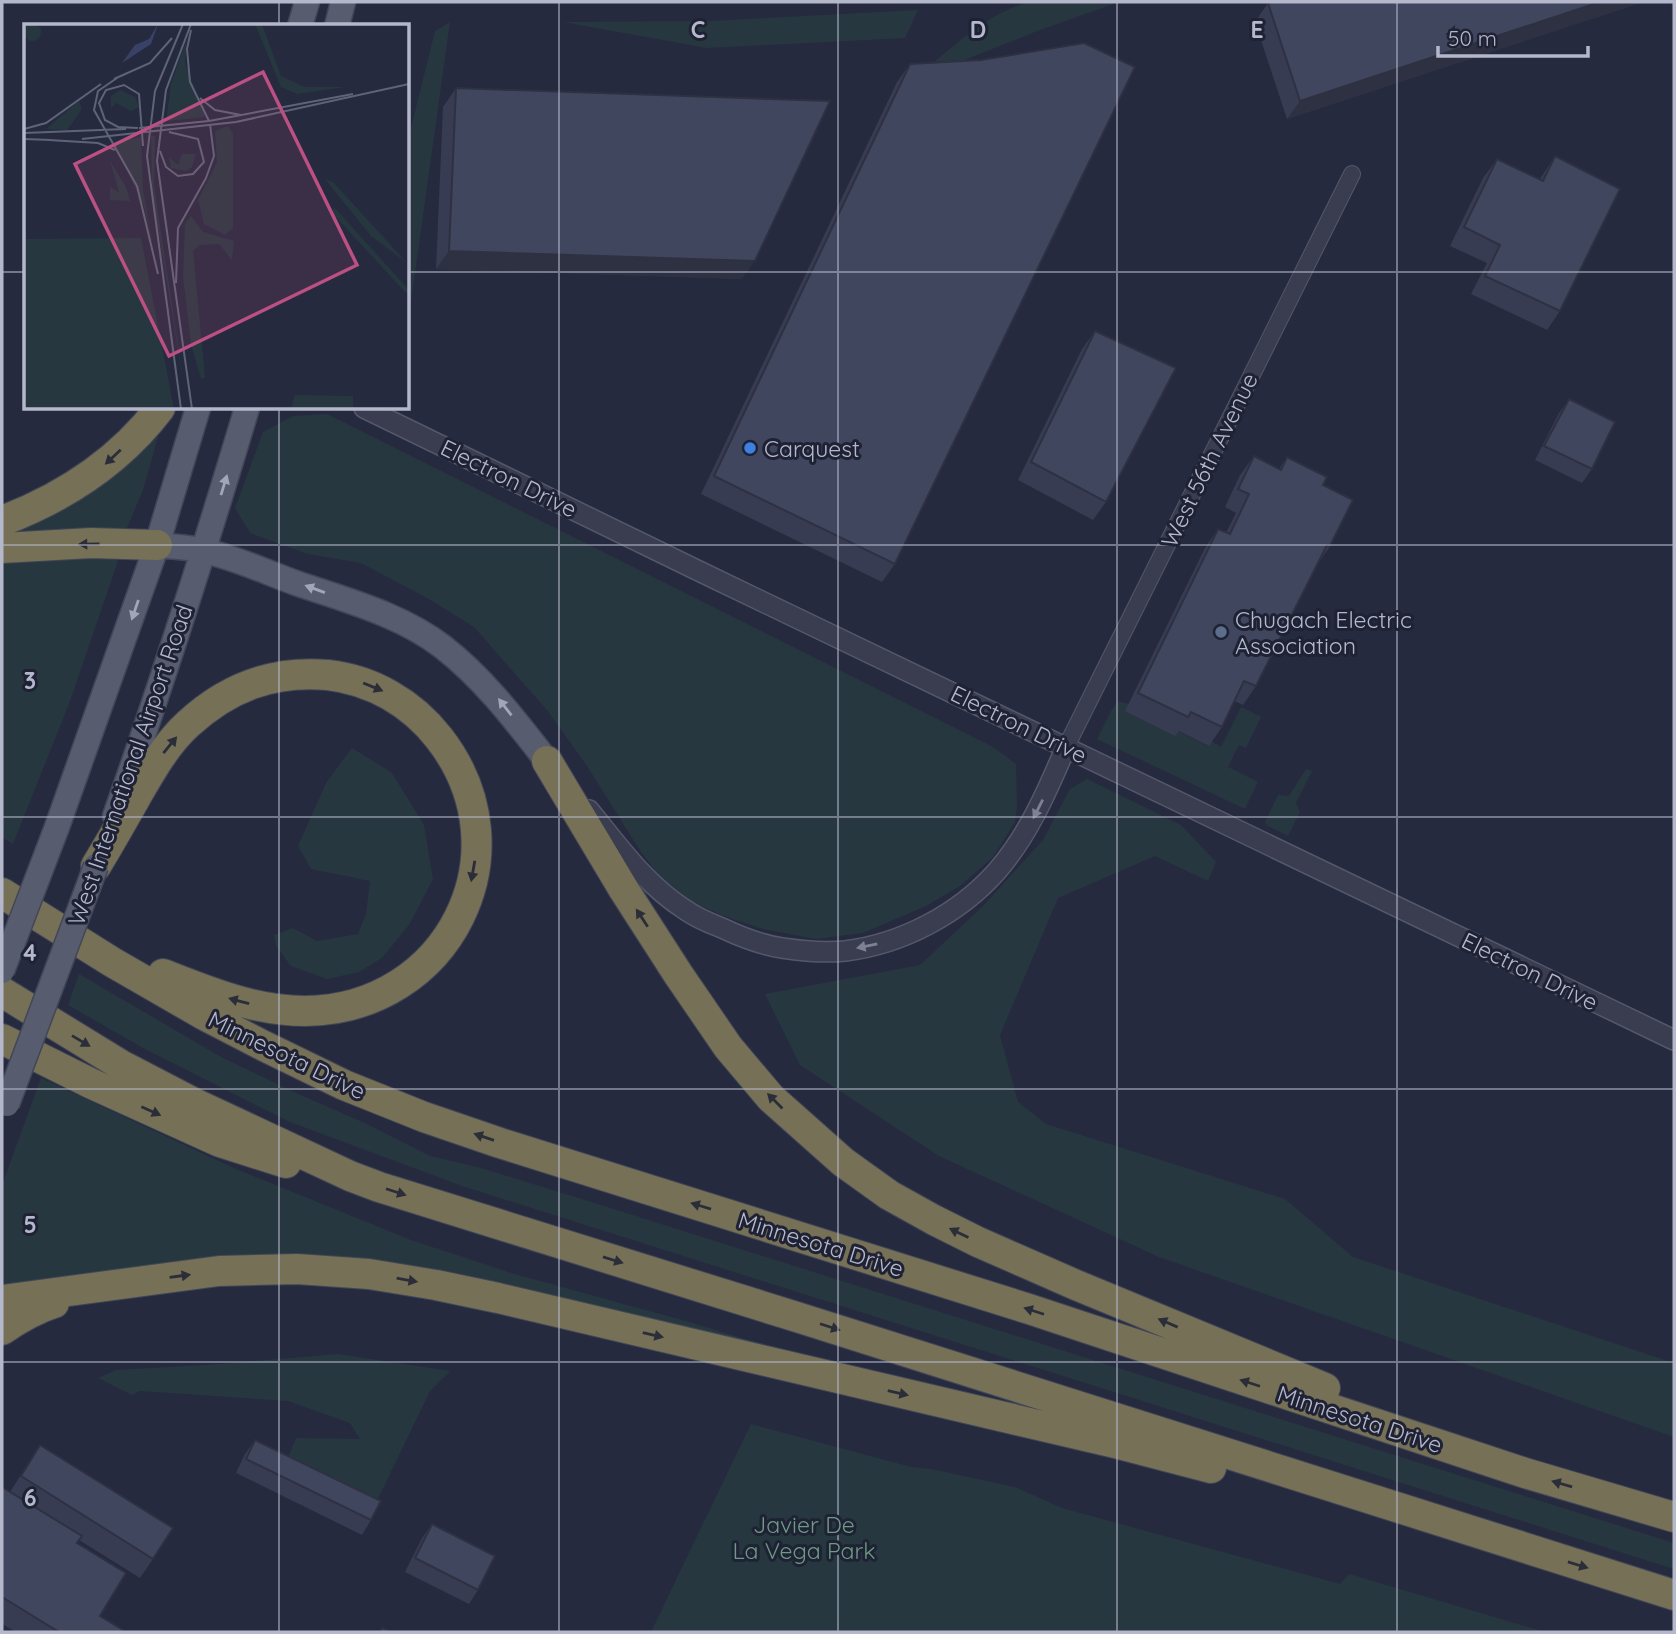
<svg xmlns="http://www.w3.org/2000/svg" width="1676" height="1634" font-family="Quicksand,sans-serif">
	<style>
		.green { fill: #273740 }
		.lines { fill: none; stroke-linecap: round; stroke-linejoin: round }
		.minor-casing { stroke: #54586a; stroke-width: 18 }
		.tertiary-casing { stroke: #54586a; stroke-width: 22 }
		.primary-casing { stroke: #424658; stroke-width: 27 }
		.motorway-casing { stroke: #414557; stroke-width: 32 }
		.minor { stroke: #393d4f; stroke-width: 16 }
		.tertiary { stroke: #393d4f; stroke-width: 19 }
		.primary { stroke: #575c6f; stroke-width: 24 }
		.motorway { stroke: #757056; stroke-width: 30 }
		.primary-bridge-casing { stroke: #424658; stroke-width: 27; stroke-linecap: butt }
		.primary-bridge { stroke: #575c6f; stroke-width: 24 }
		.wall { fill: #383c52 }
		.shaded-wall { fill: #2e3142 }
		.building { fill: #41465f; stroke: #2e3142; stroke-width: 2 }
		.oneway { fill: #2b2e39 }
		.oneway2 { fill: #a2a6b8 }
		.oneway3 { fill: #7d8193 }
		.grid { fill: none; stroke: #b5b8ca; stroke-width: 2; stroke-opacity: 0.55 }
		.shop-dot { fill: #3f7fe0; stroke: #1e2234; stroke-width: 2.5 }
		.service-dot { fill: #5c6f8a; stroke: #1e2234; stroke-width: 2.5 }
		.labels { text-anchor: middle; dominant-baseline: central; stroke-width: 6; stroke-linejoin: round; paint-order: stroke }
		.poi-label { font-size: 23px; fill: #b5b8ca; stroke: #1e2234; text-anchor: start }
		.street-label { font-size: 23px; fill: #b5b8ca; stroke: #1e2234 }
		.park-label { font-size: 23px; fill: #6c9a82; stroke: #1e2234 }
		.inset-road { fill: none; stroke: #5f6377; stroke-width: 2 }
		.view { fill: #bd5082; fill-opacity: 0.15; stroke: #bd5082; stroke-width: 3.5 }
		.inset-edge { fill: none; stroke: #b5b8ca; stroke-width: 3.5 }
		.grid-label { font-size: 23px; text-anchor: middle; font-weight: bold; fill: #b5b8ca; stroke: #1e2234; stroke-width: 6; stroke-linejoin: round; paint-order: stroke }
	</style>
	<rect width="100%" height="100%" fill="#252a3f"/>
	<!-- green -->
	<path class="green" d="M 1029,2 L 1119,2 L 1040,30 L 939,70 L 921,73 C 954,46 988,13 1029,2 Z
		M 918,10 L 905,38 L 707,48 L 563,22 L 710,21 Z
		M 450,22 L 408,323 L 408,140 L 435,31 Z
		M 327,414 L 993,747 L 1016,764 L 1017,806 L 1015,822 L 993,857 L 960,886 L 926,906 L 863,933 L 816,939 L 763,929 L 724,916 L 673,894 L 641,852 L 587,766 L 547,710 L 474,627 L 429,599 L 361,563 L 308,554 L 250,533 L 235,508 L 263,432 L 293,416 Z
		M 152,434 L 158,437 L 143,490 L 127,528 L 4,533 Z
		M 111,556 L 118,561 L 70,701 L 13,844 L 2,837 L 2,558 Z
		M 1118,701 L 1129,704 L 1126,711 L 1175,735 L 1178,731 L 1208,746 L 1211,741 L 1221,747 L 1241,707 L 1261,717 L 1246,748 L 1239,745 L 1228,767 L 1258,782 L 1245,809 L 1097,739 L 1111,711 Z
		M 352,748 L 392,773 L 424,825 L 433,879 L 409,925 L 382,958 L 359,972 L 327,979 L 291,966 L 276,946 L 274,935 L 293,928 L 317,941 L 358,934 L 366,914 L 370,881 L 311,869 L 298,846 L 326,783 Z
		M 1306,769 L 1312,771 L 1296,803 L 1300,812 L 1288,836 L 1268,826 L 1265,822 L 1278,795 L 1289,796 Z
		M 1087,779 L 1181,825 L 1216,862 L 1208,881 L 1155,856 L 1058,898 L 1000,1035 L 1018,1102 L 1046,1124 L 1285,1199 L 1353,1257 L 1674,1363 L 1674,1437 L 1159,1257 L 939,1156 L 800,1065 L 765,994 L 920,965 L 983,906 L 1043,840 L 1070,789 Z
		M 79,974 L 221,1057 L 294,1092 L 367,1124 L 430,1156 L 481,1168 L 604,1206 L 1674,1543 L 1674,1569 L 462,1186 L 290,1122 L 145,1049 L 68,1005 Z
		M 41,1078 L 236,1169 L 411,1240 L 511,1273 L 693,1323 L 860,1374 L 398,1271 L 2,1288 L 2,1185 Z
		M 338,1354 L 450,1371 L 430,1391 L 372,1511 L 284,1468 L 296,1438 L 360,1439 L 350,1423 L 288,1401 L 140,1391 L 132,1395 L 98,1378 L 116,1370 L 206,1365 Z
		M 751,1424 L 911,1467 L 931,1469 L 1015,1487 L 1062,1508 L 1340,1584 L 1349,1574 L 1545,1632 L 651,1632 Z"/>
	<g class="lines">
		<!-- minor casing -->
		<g class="minor-casing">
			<path id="minor" d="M 1066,747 L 1352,174"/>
		</g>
		<!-- tertiary casing -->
		<g class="tertiary-casing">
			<path id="tertiary" d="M 364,408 L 703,573 L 1674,1040
				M 589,810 C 618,845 645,884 684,909 C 695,917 709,923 722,928 C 741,937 761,945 782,948 C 802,951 825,953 845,951 C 902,944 959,914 997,871 C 1029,834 1047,791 1066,747"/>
		</g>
		<!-- primary casing -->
		<g class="primary-casing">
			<path id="primary" d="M 300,26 L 307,2
				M 337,26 L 343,2
				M 157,545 C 173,547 190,547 205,551 C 236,558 266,572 296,583 C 345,600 400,614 443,647 C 484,679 515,720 547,761
				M 115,816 C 163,681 206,545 247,408
				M 57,827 L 157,545 L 198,408"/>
		</g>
		<!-- motorway casing -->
		<g class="motorway-casing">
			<path id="motorway" d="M 2,521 C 65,497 119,462 160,408
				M 2,548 L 91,543 L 157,545
				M 547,761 L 624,890 L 678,974 L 728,1047 L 771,1098 L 843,1162 L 889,1195 L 934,1220 L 978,1242 L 1076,1285 L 1325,1388
				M 96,866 C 110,843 123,820 136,797 C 151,771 166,744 188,724 C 228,687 273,670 328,675 C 372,680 412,703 439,738 C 528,852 449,1010 305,1011 C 255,1011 209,992 163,974
				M 2,893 L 112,962 L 204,1015 L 264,1046 L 344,1085 L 424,1117 L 500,1143 L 1029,1309 L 1525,1473 L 1674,1517
				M 2,992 L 121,1065 L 194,1103 L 350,1176 L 379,1187 L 800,1318 L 1674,1595
				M 2,1039 L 90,1083 L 220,1142 L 286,1163
				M 2,1300 L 219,1271 L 297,1269 L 369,1274 L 436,1285 L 498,1298 L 1119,1444 L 1211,1468
				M 2,1330 C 18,1319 35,1309 54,1303"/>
		</g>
		<!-- minor -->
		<use href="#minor" class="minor"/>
		<!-- tertiary -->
		<use href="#tertiary" class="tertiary"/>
		<!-- primary -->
		<use href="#primary" class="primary"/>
		<!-- motorway -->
		<use href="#motorway" class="motorway"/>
		<!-- primary-bridge casing -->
		<g class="primary-bridge-casing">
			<path id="primary-bridge" d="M 2,971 L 57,827
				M 7,1104 L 96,866"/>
		</g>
		<!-- primary-bridge -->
		<use href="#primary-bridge" class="primary-bridge"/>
	</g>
	<!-- wall -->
	<path class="wall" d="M 1273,2 L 1643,2 L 1287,119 L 1255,22 L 1268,3 Z
		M 910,64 L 895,564 L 882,582 L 701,494 L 897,82 Z
		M 456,88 L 742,279 L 436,269 L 443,107 Z
		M 1555,156 L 1560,311 L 1547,330 L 1471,294 L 1487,263 L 1450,246 L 1483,178 L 1497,159 L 1540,179 Z
		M 1095,331 L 1106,502 L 1093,520 L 1018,480 L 1082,349 Z
		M 1569,399 L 1592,469 L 1582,483 L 1535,460 L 1559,413 Z
		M 1254,456 L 1279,469 L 1287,457 L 1323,485 L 1330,546 L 1317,565 L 1256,686 L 1243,705 L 1235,701 L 1222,727 L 1209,746 L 1179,731 L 1175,736 L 1125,711 L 1205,548 L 1218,529 L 1226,533 L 1236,513 L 1225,507 L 1240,475 Z
		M 255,1440 L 371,1520 L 362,1535 L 236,1473 L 245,1454 Z
		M 40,1445 L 153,1559 L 140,1578 L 79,1540 L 77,1543 L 100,1616 L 121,1632 L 16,1632 L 2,1624 L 2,1487 L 10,1492 Z
		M 432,1524 L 478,1590 L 469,1604 L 405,1572 L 422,1538 Z"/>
	<!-- shaded-wall -->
	<path class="shaded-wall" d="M 1600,2 L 1643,2 L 1287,119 L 1300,101 Z
		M 449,251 L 755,261 L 742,279 L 436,269 Z"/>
	<!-- building -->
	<path class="building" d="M 1273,2 L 1600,2 L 1300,101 L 1268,3 Z
		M 1084,43 L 1135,67 L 895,564 L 714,476 L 910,64 L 981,60 Z
		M 456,88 L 830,101 L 755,261 L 449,251 Z
		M 1555,156 L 1620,189 L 1560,311 L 1485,276 L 1500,245 L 1464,227 L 1497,159 L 1543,181 Z
		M 1095,331 L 1176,368 L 1106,502 L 1031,462 Z
		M 1569,399 L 1615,422 L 1592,469 L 1544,446 Z
		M 1254,456 L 1281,470 L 1287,457 L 1327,477 L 1323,485 L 1353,500 L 1330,546 L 1327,545 L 1256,686 L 1244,681 L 1222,727 L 1191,712 L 1188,717 L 1138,693 L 1218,529 L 1230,534 L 1249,494 L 1238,489 Z
		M 255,1440 L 381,1501 L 371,1520 L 246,1459 Z
		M 40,1445 L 173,1528 L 153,1559 L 21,1476 Z
		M 2,1487 L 82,1536 L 77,1543 L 126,1573 L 100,1616 L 123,1630 L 121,1632 L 59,1632 L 2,1597 Z
		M 432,1524 L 495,1556 L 478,1590 L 415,1558 Z
		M 382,1628 L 391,1632 L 380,1632 Z"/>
	<!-- one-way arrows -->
	<defs><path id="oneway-solid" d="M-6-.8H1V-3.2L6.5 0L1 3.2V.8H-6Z" transform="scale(1.75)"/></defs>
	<g class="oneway">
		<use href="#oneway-solid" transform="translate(113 457) rotate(137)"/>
		<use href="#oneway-solid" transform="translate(89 544) rotate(179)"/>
		<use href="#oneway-solid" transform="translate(373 687) rotate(22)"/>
		<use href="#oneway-solid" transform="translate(170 745) rotate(-51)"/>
		<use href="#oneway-solid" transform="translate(473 871) rotate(100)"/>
		<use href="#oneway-solid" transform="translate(642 918) rotate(-123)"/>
		<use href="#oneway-solid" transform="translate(239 1001) rotate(-165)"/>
		<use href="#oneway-solid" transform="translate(81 1041) rotate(31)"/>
		<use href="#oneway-solid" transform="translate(775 1101) rotate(-135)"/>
		<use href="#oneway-solid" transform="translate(151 1111) rotate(24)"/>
		<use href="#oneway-solid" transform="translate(484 1137) rotate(-161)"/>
		<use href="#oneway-solid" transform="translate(396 1192) rotate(18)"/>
		<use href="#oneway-solid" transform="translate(701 1206) rotate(-163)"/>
		<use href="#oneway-solid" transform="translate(959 1233) rotate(-154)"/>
		<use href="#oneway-solid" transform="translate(613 1260) rotate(17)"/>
		<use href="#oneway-solid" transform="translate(180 1276) rotate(-8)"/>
		<use href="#oneway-solid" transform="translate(407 1280) rotate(10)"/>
		<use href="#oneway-solid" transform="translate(1034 1311) rotate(-162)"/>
		<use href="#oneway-solid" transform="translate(1168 1323) rotate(-157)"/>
		<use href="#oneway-solid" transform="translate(830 1327) rotate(18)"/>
		<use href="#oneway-solid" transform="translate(653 1335) rotate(13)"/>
		<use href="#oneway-solid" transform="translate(1250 1383) rotate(-162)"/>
		<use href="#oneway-solid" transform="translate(898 1393) rotate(13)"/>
		<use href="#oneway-solid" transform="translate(1562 1484) rotate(-164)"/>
		<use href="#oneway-solid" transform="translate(1578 1565) rotate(17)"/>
	</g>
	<g class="oneway2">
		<use href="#oneway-solid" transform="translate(224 485) rotate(-73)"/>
		<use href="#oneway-solid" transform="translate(315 589) rotate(-160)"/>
		<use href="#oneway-solid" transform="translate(135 610) rotate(109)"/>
		<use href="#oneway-solid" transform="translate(505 707) rotate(-128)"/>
	</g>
	<g class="oneway3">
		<use href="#oneway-solid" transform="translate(1038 809) rotate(117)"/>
		<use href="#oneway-solid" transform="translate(867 946) rotate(168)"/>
	</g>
	<!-- grid -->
	<path class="grid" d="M 279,2 L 279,26M 559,2 L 559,1632M 838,2 L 838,1632M 1117,2 L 1117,1632M 1397,2 L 1397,1632M 2,272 L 26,272M 408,272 L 1674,272M 279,408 L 279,1632M 2,545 L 1674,545M 2,817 L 1674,817M 2,1089 L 1674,1089M 2,1362 L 1674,1362"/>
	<!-- markers -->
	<circle class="shop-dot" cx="750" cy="448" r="7"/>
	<circle class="service-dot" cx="1221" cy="632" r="7"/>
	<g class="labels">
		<!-- poi labels -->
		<g class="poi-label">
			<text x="764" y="448">Carquest</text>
			<text x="1235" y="619">Chugach Electric<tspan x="1235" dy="26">Association</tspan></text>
		</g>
		<!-- street labels -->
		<g class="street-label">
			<text transform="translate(1209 460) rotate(-64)">West 56th Avenue</text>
			<text transform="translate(509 478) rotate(26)">Electron Drive</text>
			<text transform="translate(1019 724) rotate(26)">Electron Drive</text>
			<text transform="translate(130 765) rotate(-71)">West International Airport Road</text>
			<text transform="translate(1530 971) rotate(26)">Electron Drive</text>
			<text transform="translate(287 1055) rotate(26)">Minnesota Drive</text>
			<text transform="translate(821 1244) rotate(17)">Minnesota Drive</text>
			<text transform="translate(1360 1419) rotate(18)">Minnesota Drive</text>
		</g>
		<!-- park labels -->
		<g class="park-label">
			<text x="804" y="1524">Javier De<tspan x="804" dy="26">La Vega Park</tspan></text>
		</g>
	</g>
	<!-- overview -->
	<g transform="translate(24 24)">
		<rect width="385" height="385" fill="#252a3f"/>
		<path d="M-1 8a9 9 0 1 1 18 0a9 9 0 1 1-18 0ZM 231,0 L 238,0 L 257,52 L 281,63 L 321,63 L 273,70 L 257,63 ZM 163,15 L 161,39 L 181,93 L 142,97 L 147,60 ZM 96,66 L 111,73 L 115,83 L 107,87 L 92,79 L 87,85 L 87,72 ZM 55,77 L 58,85 L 43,106 L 22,105 ZM 204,102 L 209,109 L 209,204 L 201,211 L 180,200 L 174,176 L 193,138 L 191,107 ZM 127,112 L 131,112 L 130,162 L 162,373 L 128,168 ZM 117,113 L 119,165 L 129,224 L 120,182 L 89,118 ZM 158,130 L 172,130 L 168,143 L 162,147 L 147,144 L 145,133 L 154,141 ZM 86,137 L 102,163 L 106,177 L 86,176 L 86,163 L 95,168 ZM 301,155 L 309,158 L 383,239 L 347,212 ZM 310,183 L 385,266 L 382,269 L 308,189 ZM 167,192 L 179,208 L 210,217 L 208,236 L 195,220 L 176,221 L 169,227 L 181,353 L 177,355 L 167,320 L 159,252 L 161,200 ZM 117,214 L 150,385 L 0,385 L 0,215 ZM 271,371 L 329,372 L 329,385 L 267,385 Z" fill="#273740"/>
		<path d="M 134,0 L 127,20 L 98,39 L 111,21 L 125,15 Z" fill="#394166"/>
		<path class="inset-road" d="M 167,0 L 142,66 L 133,137 L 168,385M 167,6 L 163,25 L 166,58 L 185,97M 93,54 L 74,67 L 70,86 L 113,162 L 134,250M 90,55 L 126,39 L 148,14M 176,74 L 191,86 L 217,91M 114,104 L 94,103 L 81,96 L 75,79 L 82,66 L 100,61 L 115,70 L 119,122M 115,104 L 185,97 L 329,70M 0,105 L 22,99 L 77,60M 0,109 L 102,105M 0,115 L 27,116M 58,115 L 212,98 L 385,60M 25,116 L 74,119 L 91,126M 136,127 L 142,143 L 154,152 L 169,150 L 180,138 L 174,115 L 145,108M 182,154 L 190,132 L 186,100M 152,259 L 154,204 L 182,154M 157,385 L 123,132 L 131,67 L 159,0"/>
		<path class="view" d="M 239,48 L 333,241 L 145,332 L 51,140 Z"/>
		<rect width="385" height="385" class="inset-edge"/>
	</g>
	<g class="grid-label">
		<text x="698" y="38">C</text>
		<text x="978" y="38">D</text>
		<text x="1257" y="38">E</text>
		<text x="30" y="689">3</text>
		<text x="30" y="961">4</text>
		<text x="30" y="1233">5</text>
		<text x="30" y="1506">6</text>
	</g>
	<!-- border -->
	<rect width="1676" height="1634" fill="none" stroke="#b5b8ca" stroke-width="7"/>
	<!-- scale -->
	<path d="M1438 46v10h150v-10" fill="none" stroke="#b5b8ca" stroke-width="3.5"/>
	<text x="1448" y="46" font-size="21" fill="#b5b8ca" stroke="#1e2234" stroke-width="5" paint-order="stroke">50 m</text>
</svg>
